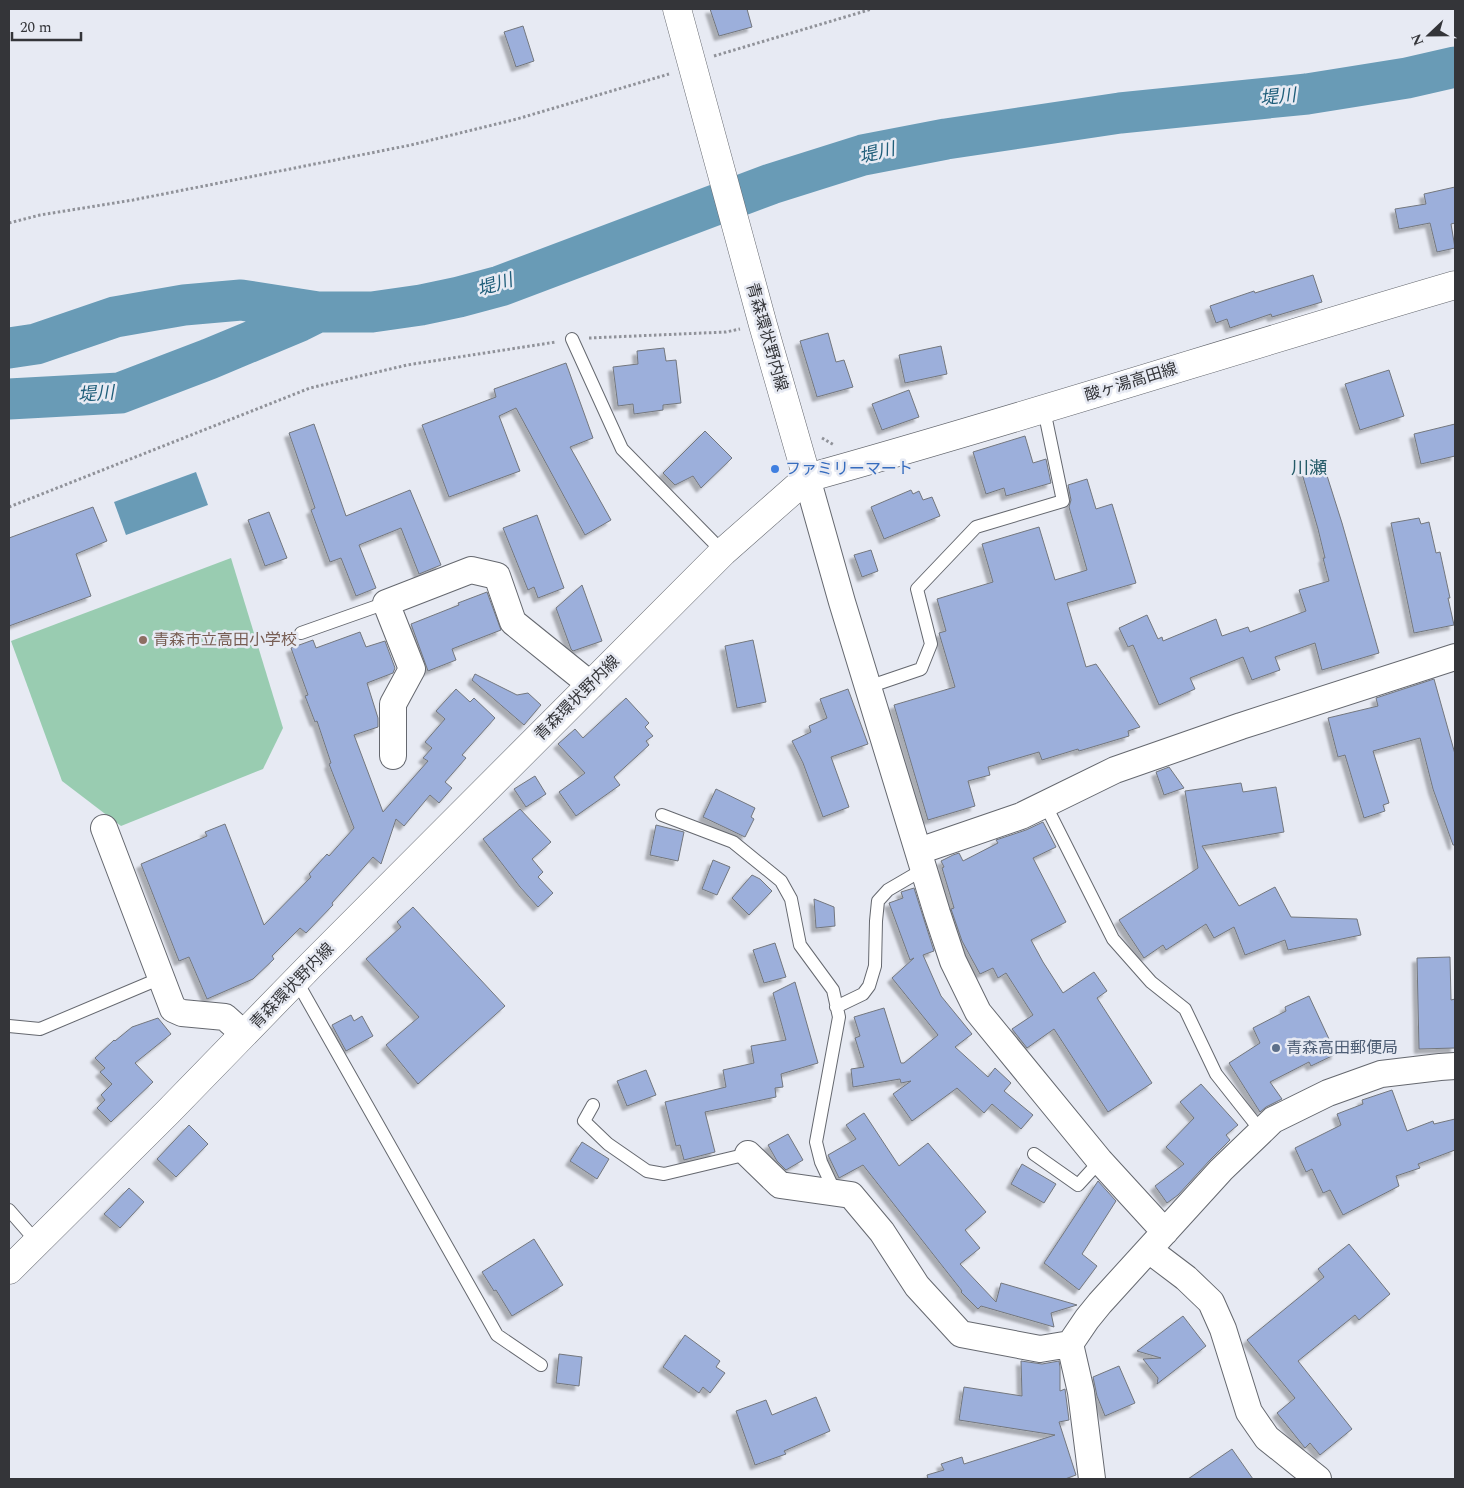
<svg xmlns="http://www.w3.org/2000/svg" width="1464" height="1488" font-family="Spectral,'Noto Sans JP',serif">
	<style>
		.green { fill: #99ccb1 }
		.water { fill: #699bb6 }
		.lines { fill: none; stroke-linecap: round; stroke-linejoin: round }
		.river { stroke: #699bb6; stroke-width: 41 }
		.building { fill: #9cafdb; stroke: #73777e; filter: url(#shadow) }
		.lane-casing { stroke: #65686f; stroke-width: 14 }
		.street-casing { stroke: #65686f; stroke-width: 28 }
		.secondary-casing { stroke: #65686f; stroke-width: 29 }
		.primary-casing { stroke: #65686f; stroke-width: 29 }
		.path { stroke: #909299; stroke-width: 3; stroke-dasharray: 2.5 2.5; stroke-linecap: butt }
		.lane { stroke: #fff; stroke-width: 12 }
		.street { stroke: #fff; stroke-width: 26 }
		.secondary { stroke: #fff; stroke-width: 28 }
		.primary { stroke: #fff; stroke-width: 28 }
		.shop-dot { fill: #3f7fe0; stroke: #e7eaf3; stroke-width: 2 }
		.education-dot { fill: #8d6e63; stroke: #e7eaf3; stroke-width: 2 }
		.service-dot { fill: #5c6f8a; stroke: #e7eaf3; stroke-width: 2 }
		.labels { text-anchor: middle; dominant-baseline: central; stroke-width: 5; stroke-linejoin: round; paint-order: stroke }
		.street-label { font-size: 16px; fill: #343539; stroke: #e7eaf3 }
		.shop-label { font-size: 16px; fill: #366cbe; stroke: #e7eaf3; text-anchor: start }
		.education-label { font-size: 16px; fill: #785e54; stroke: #e7eaf3; text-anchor: start }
		.service-label { font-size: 16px; fill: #4e5e75; stroke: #e7eaf3; text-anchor: start }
		.water-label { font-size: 18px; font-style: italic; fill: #1f5e7a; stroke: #e7eaf3 }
		.neighbourhood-label { font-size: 18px; fill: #245a67; stroke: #e7eaf3 }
	</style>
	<defs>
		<filter id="shadow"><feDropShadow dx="-4.5" dy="4.5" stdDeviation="1" flood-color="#0004"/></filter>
	</defs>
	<rect width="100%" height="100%" fill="#e7eaf3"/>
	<!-- green -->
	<path class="green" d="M 231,558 L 283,728 L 263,769 L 121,826 L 62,781 L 11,641 Z"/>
	<!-- water -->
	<path class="water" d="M 196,472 L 208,505 L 126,535 L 114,502 Z"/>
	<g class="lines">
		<!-- river -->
		<path class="river" d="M 9,348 L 36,344 L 115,317 L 184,305 L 241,300 L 318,312 L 372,312 L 421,305 L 459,297 L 500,286 L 771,184 L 863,155 L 946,139 L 1120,113 L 1307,94 L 1407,78 L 1455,67
			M 9,399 L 120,393 L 209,359 L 300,321 L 318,312"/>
	</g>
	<!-- building -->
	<path class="building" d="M 710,9 L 747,9 L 752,27 L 719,36 Z
		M 523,26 L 534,61 L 516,67 L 504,32 Z
		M 1455,187 L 1455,223 L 1451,224 L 1455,248 L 1437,252 L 1430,223 L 1399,229 L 1395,209 L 1426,204 L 1424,194 Z
		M 1313,275 L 1322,302 L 1272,317 L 1271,314 L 1230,328 L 1227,319 L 1216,323 L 1210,306 L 1254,291 L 1255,293 Z
		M 828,333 L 836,362 L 844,360 L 853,387 L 817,397 L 800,341 Z
		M 941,346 L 947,374 L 905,383 L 899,355 Z
		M 664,348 L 666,361 L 676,360 L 681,403 L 663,405 L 663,410 L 634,414 L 633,404 L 618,406 L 613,367 L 638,364 L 637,351 Z
		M 566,363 L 593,438 L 570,447 L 611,520 L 585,535 L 516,408 L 499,416 L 520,471 L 449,497 L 422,425 L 496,397 L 494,389 Z
		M 1389,370 L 1404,416 L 1360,430 L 1345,384 Z
		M 909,390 L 919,417 L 882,430 L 872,404 Z
		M 314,424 L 346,516 L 410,490 L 441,565 L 419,574 L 401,528 L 359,545 L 376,588 L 356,596 L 341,558 L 330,562 L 311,510 L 315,508 L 289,433 Z
		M 1455,424 L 1455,456 L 1421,464 L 1414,434 Z
		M 705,431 L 732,458 L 701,488 L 693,476 L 675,485 L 663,473 Z
		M 1025,436 L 1033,463 L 1046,459 L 1051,483 L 1006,496 L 1004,488 L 986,494 L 973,452 Z
		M 1323,463 L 1342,523 L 1379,653 L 1322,670 L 1315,643 L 1275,657 L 1280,670 L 1252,680 L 1243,657 L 1190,678 L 1195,689 L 1159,705 L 1133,645 L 1128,647 L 1119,628 L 1147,615 L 1158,639 L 1162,637 L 1163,641 L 1216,619 L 1222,636 L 1248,627 L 1250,632 L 1306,611 L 1299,590 L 1329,581 L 1323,558 L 1325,558 L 1318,529 L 1301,470 Z
		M 1087,479 L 1096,509 L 1112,504 L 1136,583 L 1067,603 L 1086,667 L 1096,664 L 1140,727 L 1128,731 L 1129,736 L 1079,751 L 1078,749 L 1042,760 L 1039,752 L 988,767 L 990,775 L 968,781 L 975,806 L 928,820 L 894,705 L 955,687 L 939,633 L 946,631 L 937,599 L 993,582 L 982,544 L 1039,527 L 1055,580 L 1087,570 L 1069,507 L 1071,500 L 1068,485 Z
		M 911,490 L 913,494 L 919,491 L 923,500 L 932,497 L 940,516 L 884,539 L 871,507 Z
		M 93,507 L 107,541 L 76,554 L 91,596 L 9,626 L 9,538 Z
		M 269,512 L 287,558 L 265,566 L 248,520 Z
		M 537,515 L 564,588 L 538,598 L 534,587 L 528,590 L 503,528 Z
		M 1419,518 L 1421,524 L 1429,522 L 1436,553 L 1440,552 L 1450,598 L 1448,598 L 1454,625 L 1414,633 L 1391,523 Z
		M 871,550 L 878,571 L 862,577 L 854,555 Z
		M 582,585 L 602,641 L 573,651 L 571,649 L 556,608 Z
		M 487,592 L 501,630 L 452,649 L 456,660 L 428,671 L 411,624 L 459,605 L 458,603 Z
		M 360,632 L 366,647 L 385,641 L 395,668 L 393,673 L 367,683 L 378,718 L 378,727 L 354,735 L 383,812 L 428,761 L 423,758 L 432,748 L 425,742 L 445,719 L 436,711 L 456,689 L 470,702 L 474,698 L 495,718 L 462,755 L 466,758 L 445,782 L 452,788 L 439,803 L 430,795 L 404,826 L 396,819 L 381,864 L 373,857 L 332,903 L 333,905 L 306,933 L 300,928 L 272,956 L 274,959 L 253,979 L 207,999 L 189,957 L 179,961 L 141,864 L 207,836 L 205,832 L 225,824 L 264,925 L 311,877 L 309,874 L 327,854 L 329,856 L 354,828 L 329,764 L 331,763 L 317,721 L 315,722 L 305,696 L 308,695 L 291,648 L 313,640 L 316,648 Z
		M 753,640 L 766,702 L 737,708 L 725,646 Z
		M 475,674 L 517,695 L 528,693 L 541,705 L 524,725 L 472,680 Z
		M 1434,679 L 1455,754 L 1455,845 L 1453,845 L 1433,789 L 1420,738 L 1373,751 L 1389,803 L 1383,805 L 1385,811 L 1364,818 L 1345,755 L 1338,757 L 1328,718 L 1378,706 L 1376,698 Z
		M 848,689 L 868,744 L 831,757 L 849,807 L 823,817 L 803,763 L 792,741 L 811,732 L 809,726 L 827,718 L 820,699 Z
		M 626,698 L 649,723 L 645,727 L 653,736 L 646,741 L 649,745 L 614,777 L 620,785 L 576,816 L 559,792 L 585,773 L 558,744 L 575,729 L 583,738 Z
		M 1169,767 L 1184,788 L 1164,795 L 1156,772 Z
		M 535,776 L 546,794 L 526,807 L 514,789 Z
		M 1241,783 L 1243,792 L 1276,787 L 1284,832 L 1202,846 L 1239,906 L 1275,887 L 1291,917 L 1357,919 L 1361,935 L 1288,950 L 1285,940 L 1245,955 L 1234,927 L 1214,938 L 1206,924 L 1166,950 L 1163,945 L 1144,958 L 1119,920 L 1198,868 L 1185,791 Z
		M 716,789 L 755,808 L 751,817 L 754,819 L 745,837 L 703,817 Z
		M 520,809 L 551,842 L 532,859 L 543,872 L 538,877 L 553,893 L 538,907 L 520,887 L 483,839 Z
		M 1043,822 L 1056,847 L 1033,858 L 1066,922 L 1031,940 L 1043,962 L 1063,993 L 1094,972 L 1107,991 L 1097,998 L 1152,1083 L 1108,1112 L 1054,1029 L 1027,1048 L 1012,1029 L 1033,1015 L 1006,973 L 998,978 L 993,968 L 980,974 L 962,941 L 951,909 L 954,908 L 942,868 L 944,867 L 941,861 L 953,855 L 959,853 L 963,861 L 998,843 L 996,840 L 1026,830 Z
		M 656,825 L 684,832 L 678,861 L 650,855 Z
		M 713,860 L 730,867 L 717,895 L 702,889 Z
		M 752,875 L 760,879 L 772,891 L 749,915 L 732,898 Z
		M 914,888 L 934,951 L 923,955 L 941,996 L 972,1034 L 955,1047 L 988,1077 L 995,1068 L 1011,1083 L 1004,1091 L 1033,1115 L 1021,1129 L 992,1104 L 984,1113 L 957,1088 L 912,1121 L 893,1094 L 911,1081 L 901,1083 L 900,1079 L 853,1087 L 851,1069 L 864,1067 L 855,1038 L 860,1036 L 854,1017 L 884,1008 L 901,1063 L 904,1063 L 938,1035 L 892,978 L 914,958 L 910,960 L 889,903 L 903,898 L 901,892 Z
		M 814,899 L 834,907 L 835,926 L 816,928 Z
		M 413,907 L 505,1006 L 418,1084 L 386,1045 L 419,1017 L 366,959 L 401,927 L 397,922 Z
		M 775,943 L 786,977 L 764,983 L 753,950 Z
		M 1450,957 L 1451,1000 L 1455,999 L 1455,1048 L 1419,1049 L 1417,958 Z
		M 795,982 L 818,1063 L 781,1074 L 783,1087 L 775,1088 L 776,1097 L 705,1112 L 715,1152 L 684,1160 L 680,1145 L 676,1146 L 665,1102 L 726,1087 L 723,1070 L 754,1063 L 751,1046 L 786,1040 L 773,993 Z
		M 1309,996 L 1336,1054 L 1311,1066 L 1309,1062 L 1270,1082 L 1282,1099 L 1266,1107 L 1260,1112 L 1229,1063 L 1260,1043 L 1253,1028 L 1286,1011 L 1285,1007 Z
		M 351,1015 L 354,1021 L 362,1016 L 373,1036 L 346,1051 L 332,1025 Z
		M 158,1018 L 171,1034 L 135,1063 L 153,1082 L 111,1122 L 97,1108 L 105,1100 L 101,1095 L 112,1084 L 100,1072 L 105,1068 L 95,1058 L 114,1040 L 115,1041 L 132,1027 Z
		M 646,1070 L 656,1095 L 627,1106 L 617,1081 Z
		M 1201,1084 L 1238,1125 L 1226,1135 L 1230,1140 L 1210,1160 L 1178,1195 L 1167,1203 L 1155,1186 L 1184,1164 L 1166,1147 L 1194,1118 L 1180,1102 Z
		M 1392,1090 L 1407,1131 L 1433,1121 L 1434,1124 L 1455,1119 L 1455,1150 L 1418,1164 L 1420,1168 L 1396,1176 L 1399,1186 L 1343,1215 L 1330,1190 L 1323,1193 L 1312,1169 L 1306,1172 L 1295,1148 L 1341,1125 L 1337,1114 L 1363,1104 L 1362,1100 Z
		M 864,1113 L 899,1166 L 928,1143 L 986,1212 L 965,1230 L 980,1248 L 960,1264 L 996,1302 L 1001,1283 L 1077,1305 L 1051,1313 L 1054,1327 L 981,1306 L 978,1309 L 961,1292 L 962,1291 L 863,1165 L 839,1178 L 828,1155 L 856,1139 L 846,1125 Z
		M 189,1125 L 208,1144 L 176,1177 L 157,1159 Z
		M 788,1134 L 803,1160 L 786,1170 L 777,1161 L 768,1145 Z
		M 582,1142 L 609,1159 L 597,1179 L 570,1161 Z
		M 1022,1164 L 1056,1184 L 1044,1203 L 1011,1184 Z
		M 1098,1181 L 1116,1201 L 1082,1254 L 1097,1266 L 1079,1290 L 1044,1263 Z
		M 129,1188 L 144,1202 L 120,1228 L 104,1214 Z
		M 534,1239 L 563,1285 L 512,1316 L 496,1290 L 494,1291 L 482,1272 Z
		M 1349,1244 L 1390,1294 L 1359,1320 L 1355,1315 L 1298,1361 L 1352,1429 L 1320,1455 L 1310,1443 L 1305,1448 L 1277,1413 L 1295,1398 L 1247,1340 L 1324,1277 L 1318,1269 Z
		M 1183,1316 L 1206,1346 L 1157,1384 L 1158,1378 L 1143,1359 L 1161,1358 L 1137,1351 Z
		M 685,1335 L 720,1361 L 716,1367 L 725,1373 L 710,1393 L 703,1387 L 699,1393 L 663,1367 Z
		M 559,1354 L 582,1357 L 579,1386 L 556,1383 Z
		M 1021,1361 L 1042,1364 L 1059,1361 L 1060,1367 L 1060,1391 L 1065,1389 L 1069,1420 L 1059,1422 L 1076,1475 L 1065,1479 L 928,1479 L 927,1475 L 944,1470 L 941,1464 L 962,1457 L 964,1464 L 1055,1435 L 959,1420 L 964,1387 L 1022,1396 Z
		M 1119,1366 L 1135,1403 L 1105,1416 L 1097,1396 L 1093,1377 Z
		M 816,1397 L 830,1431 L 784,1451 L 786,1454 L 755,1465 L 736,1411 L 766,1400 L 772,1415 Z
		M 1232,1449 L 1253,1479 L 1188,1479 Z"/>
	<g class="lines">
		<!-- lane casing -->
		<g class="lane-casing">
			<path id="lane" d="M 572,339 L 622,449 L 723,552
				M 301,633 L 386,603
				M 868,687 L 921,669 L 931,644 L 917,589 L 976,527 L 1063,501 L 1044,410
				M 1045,804 L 1113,939 L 1151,982 L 1185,1009 L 1216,1074 L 1261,1131
				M 662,815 L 733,842 L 781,881 L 791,899 L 800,945 L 833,990 L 839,1017 L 816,1142 L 821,1162 L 835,1192
				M 296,980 L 497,1335 L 541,1365
				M 836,1007 L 863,994 L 869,986 L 875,966 L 876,921 L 878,901 L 888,890 L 924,869
				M 9,1026 L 40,1029 L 161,978
				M 593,1105 L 584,1121 L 608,1144 L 647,1171 L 664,1174 L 748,1154
				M 1034,1154 L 1078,1185 L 1100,1161
				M 9,1210 L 37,1242"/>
		</g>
		<!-- street casing -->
		<g class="street-casing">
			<path id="street" d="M 807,478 L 842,602 L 937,913 L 953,961 L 978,1012 L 1100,1161 L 1165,1232
				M 393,756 L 393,704 L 412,669 L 386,603 L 471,570 L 497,576 L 513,622 L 591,685
				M 104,828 L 173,1009 L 182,1013 L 225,1017 L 244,1034
				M 919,851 L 1021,816 L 1115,770 L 1241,726 L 1455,657
				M 748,1154 L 780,1185 L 851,1195 L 882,1232 L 917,1286 L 961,1334 L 1040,1349 L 1070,1344
				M 1149,1250 L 1186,1278 L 1211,1302 L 1223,1329 L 1249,1412 L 1267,1438 L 1318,1479
				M 1092,1479 L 1081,1392 L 1070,1344 L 1087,1319 L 1100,1303 L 1221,1170 L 1273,1120 L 1328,1093 L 1381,1074 L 1440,1067 L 1455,1066"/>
		</g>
		<!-- secondary casing -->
		<g class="secondary-casing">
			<path id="secondary" d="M 807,478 C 1024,418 1239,348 1455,285"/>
		</g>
		<!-- primary casing -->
		<g class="primary-casing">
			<path id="primary" d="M 9,1270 L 168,1112 L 312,964 L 723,552 L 807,478 L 763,325 L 677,9"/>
		</g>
		<!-- path -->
		<path class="path" d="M 714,56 L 872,9
			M 9,223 L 40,215 L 133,200 L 411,145 L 517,119 L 669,74
			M 589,338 L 726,332 L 740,329
			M 822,438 L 834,445
			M 9,507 L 310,388 L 407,365 L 556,342"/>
		<!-- lane -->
		<use href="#lane" class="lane"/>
		<!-- street -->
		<use href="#street" class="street"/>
		<!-- secondary -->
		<use href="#secondary" class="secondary"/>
		<!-- primary -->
		<use href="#primary" class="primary"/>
	</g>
	<!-- markers -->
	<circle class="shop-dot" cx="775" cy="469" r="5"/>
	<circle class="education-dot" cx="143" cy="640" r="5"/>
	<circle class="service-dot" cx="1276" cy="1048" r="5"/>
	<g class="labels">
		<!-- street labels -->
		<g class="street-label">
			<text transform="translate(767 337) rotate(74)">青森環状野内線</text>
			<text transform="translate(1131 382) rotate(-17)">酸ヶ湯高田線</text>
			<text transform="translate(577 698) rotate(-45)">青森環状野内線</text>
			<text transform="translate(292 986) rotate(-46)">青森環状野内線</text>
		</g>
		<!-- shop labels -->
		<g class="shop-label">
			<text x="785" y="469">ファミリーマート</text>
		</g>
		<!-- education labels -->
		<g class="education-label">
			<text x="153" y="640">青森市立高田小学校</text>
		</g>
		<!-- service labels -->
		<g class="service-label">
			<text x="1286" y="1048">青森高田郵便局</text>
		</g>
		<!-- water labels -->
		<g class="water-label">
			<text transform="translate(1278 97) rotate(-6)">堤川</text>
			<text transform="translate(877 153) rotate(-13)">堤川</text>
			<text transform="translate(495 285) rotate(-17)">堤川</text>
			<text transform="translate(96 394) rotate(-4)">堤川</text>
		</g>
		<!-- neighbourhood labels -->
		<g class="neighbourhood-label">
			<text x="1309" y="468">川瀬</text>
		</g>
	</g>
	<!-- border -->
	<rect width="1464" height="1488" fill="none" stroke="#343539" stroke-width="20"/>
	<!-- north arrow -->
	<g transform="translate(1429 35) rotate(248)" stroke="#e7eaf3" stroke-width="4" paint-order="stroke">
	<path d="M0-4L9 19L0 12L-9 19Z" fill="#343539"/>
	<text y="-8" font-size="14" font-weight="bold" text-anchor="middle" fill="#343539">N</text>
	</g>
	<!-- scale -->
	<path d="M12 32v8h69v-8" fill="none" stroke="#343539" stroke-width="2.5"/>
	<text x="20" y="32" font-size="15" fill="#343539" stroke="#e7eaf3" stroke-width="4" paint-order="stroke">20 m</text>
</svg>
